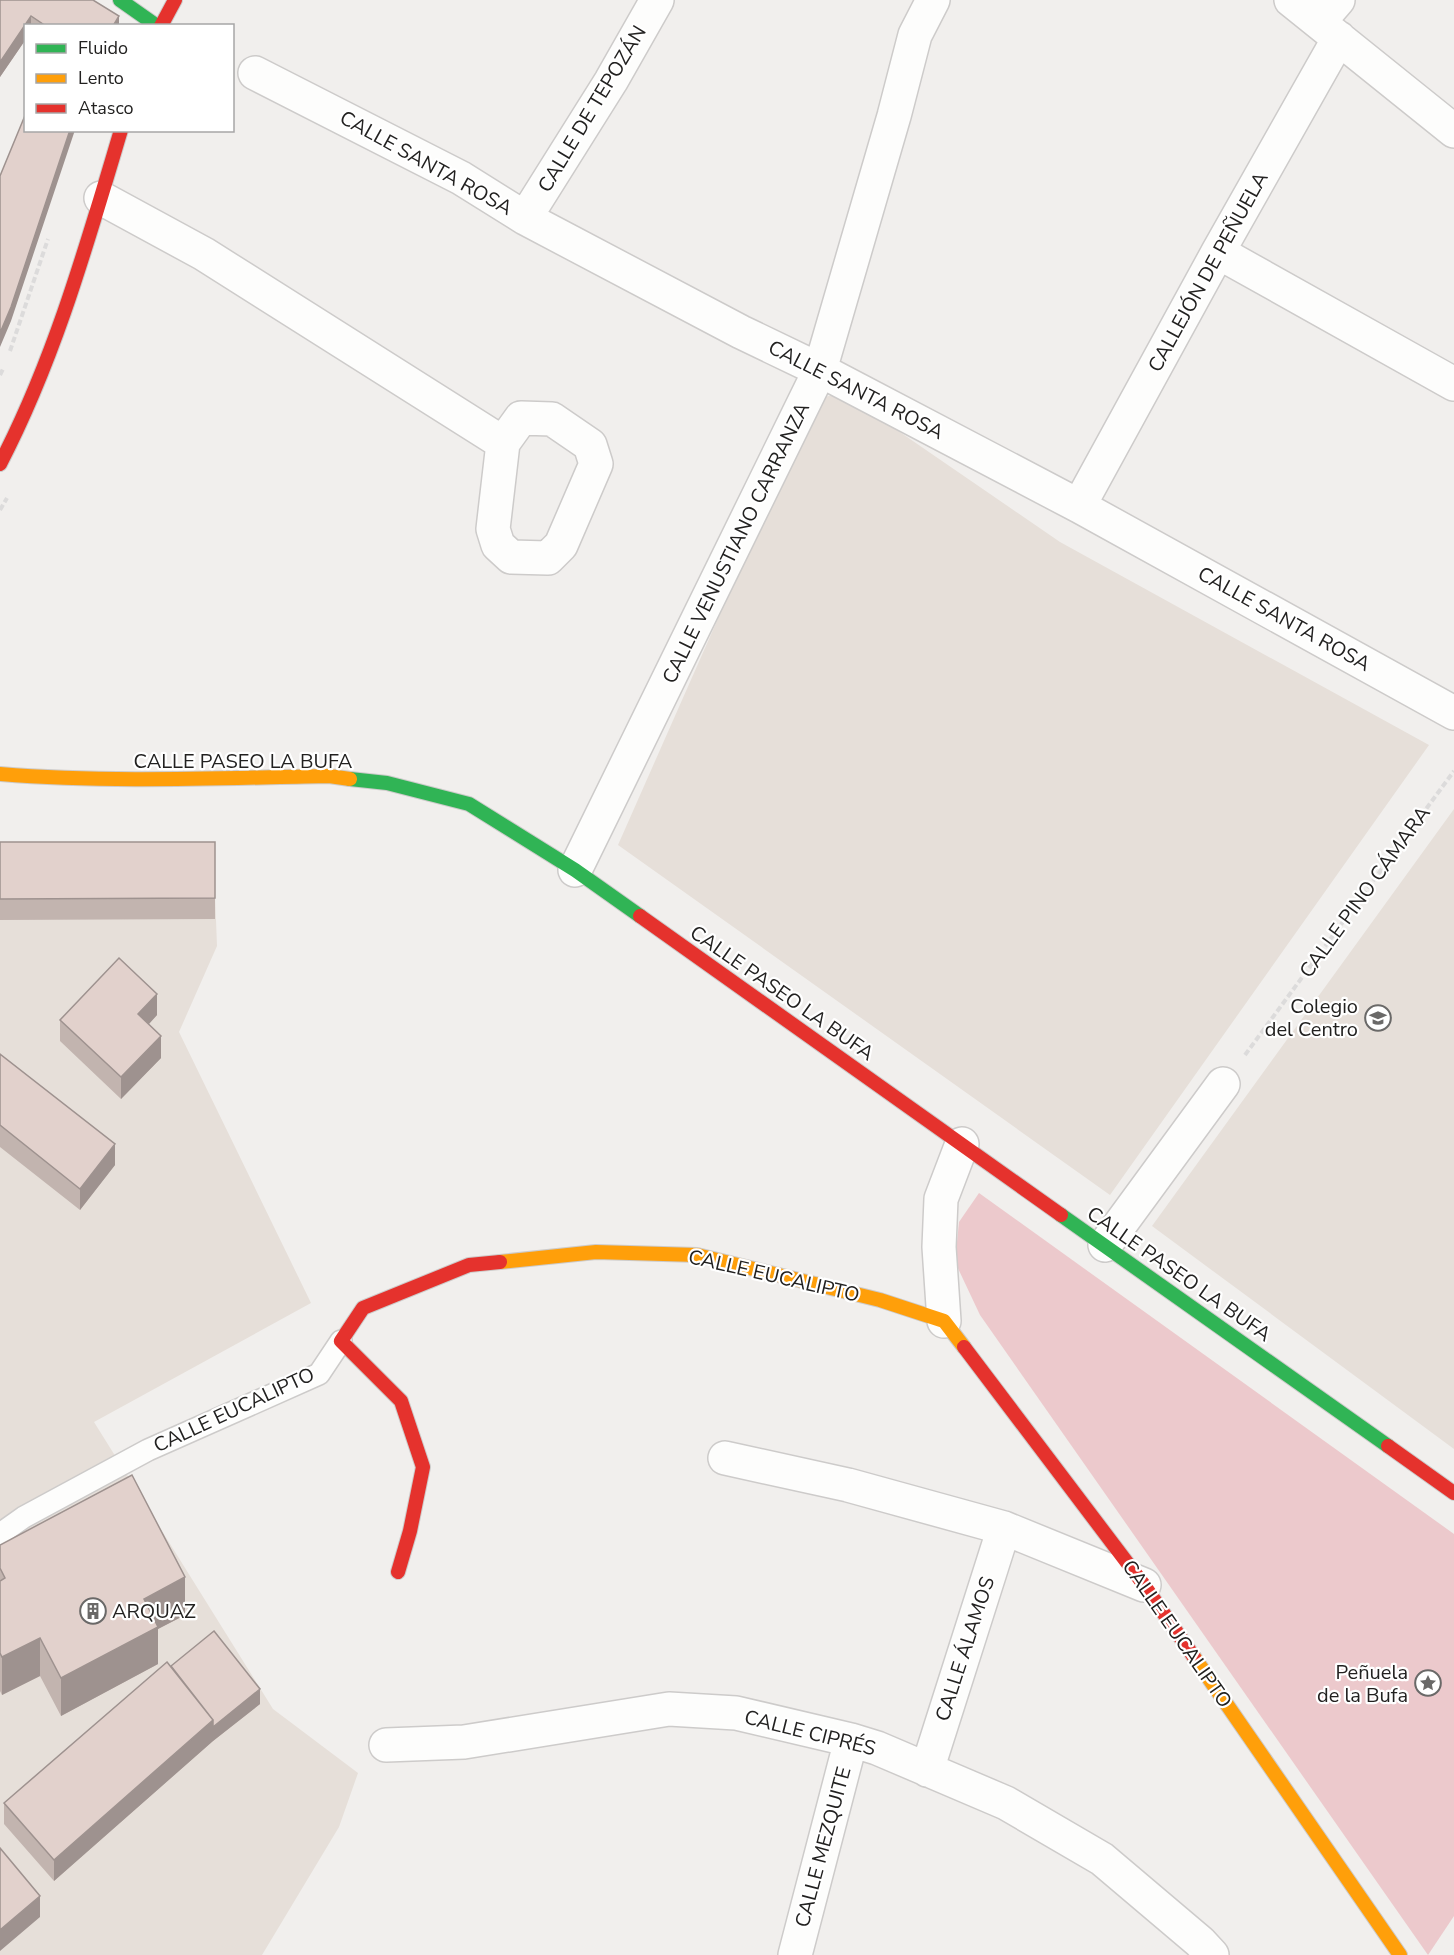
<svg xmlns="http://www.w3.org/2000/svg" width="1454" height="1955" font-family="'Nunito Sans',sans-serif">
	<style>
		.built { fill: #e6dfd9 }
		.green { fill: #ecc9cc }
		.lines { fill: none; stroke-linecap: round; stroke-linejoin: round }
		.lane-casing { stroke: #cdcbca; stroke-width: 24 }
		.street-casing { stroke: #cdcbca; stroke-width: 36 }
		.fast-casing { stroke: #cdcbca; stroke-width: 16 }
		.slow-casing { stroke: #cdcbca; stroke-width: 16 }
		.jam-casing { stroke: #cdcbca; stroke-width: 16 }
		.path { stroke: #dcdbdb; stroke-width: 4; stroke-dasharray: 6 3; stroke-linecap: butt }
		.lane { stroke: #fdfdfc; stroke-width: 21 }
		.street { stroke: #fdfdfc; stroke-width: 33 }
		.fast { stroke: #30b455; stroke-width: 14 }
		.slow { stroke: #ff9f0a; stroke-width: 14 }
		.jam { stroke: #e5322d; stroke-width: 14 }
		.wall { fill: #c2b4af }
		.shaded-wall { fill: #9e928f }
		.building { fill: #e2d1cc; stroke: #9e928f; stroke-width: 1.5 }
		.labels { text-anchor: middle; dominant-baseline: central; stroke-width: 4.5; stroke-linejoin: round; paint-order: stroke }
		.street-label { font-size: 20px; fill: #222120; stroke: #fff }
		.poi-label { font-size: 20px; fill: #222120; stroke: #fff; text-anchor: end }
	</style>
	<rect width="100%" height="100%" fill="#f1efed"/>
	<!-- built -->
	<path class="built" d="M 843,393 L 1060,542 L 1429,745 L 1110,1195 L 618,845 L 815,399 Z
		M 1454,809 L 1454,1449 L 1152,1226 Z
		M 213,842 L 217,946 L 179,1032 L 311,1303 L 94,1422 L 273,1709 L 358,1773 L 339,1827 L 262,1955 L 0,1955 L 0,844 Z"/>
	<!-- green -->
	<path class="green" d="M 979,1193 L 1454,1534 L 1454,1916 L 1428,1955 L 980,1315 L 955,1262 L 959,1222 Z"/>
	<g class="lines">
		<!-- lane casing -->
		<g class="lane-casing">
			<path id="lane" d="M 0,1534 L 24,1517 L 148,1450 L 319,1374 L 341,1341"/>
		</g>
		<!-- street casing -->
		<g class="street-casing">
			<path id="street" d="M 1291,0 L 1454,131
				M 1319,22 L 1338,0
				M 255,73 L 461,178 L 525,218 L 741,332 L 820,370 L 1079,506 L 1454,713
				M 101,198 L 204,254 L 503,443
				M 525,218 L 611,81 L 657,0
				M 1218,252 L 1454,384
				M 521,418 L 552,419 L 590,445 L 596,464 L 561,545 L 548,558 L 511,557 L 498,545 L 493,529 L 503,443 Z
				M 1079,506 L 1218,252 L 1339,38
				M 575,870 L 820,370 L 894,116 L 915,35 L 933,0
				M 1105,1245 L 1223,1084
				M 944,1321 L 939,1247 L 941,1199 L 962,1144
				M 725,1458 L 848,1485 L 1004,1528 L 1144,1585
				M 386,1745 L 464,1742 L 669,1709 L 736,1713 L 851,1740 L 877,1748 L 1006,1803 L 1102,1859 L 1200,1942 L 1212,1955
				M 927,1770 L 1004,1528
				M 795,1955 L 851,1740"/>
		</g>
		<!-- fast casing -->
		<g class="fast-casing">
			<path id="fast" d="M 120,0 L 157,26
				M 350,779 L 387,783 L 469,804 L 575,870 L 640,916
				M 1061,1215 L 1388,1446"/>
		</g>
		<!-- slow casing -->
		<g class="slow-casing">
			<path id="slow" d="M 0,774 C 110,783 219,778 329,776 L 350,779
				M 500,1262 L 596,1252 L 697,1255 L 880,1300 L 944,1321 L 964,1347
				M 1194,1657 L 1400,1955"/>
		</g>
		<!-- jam casing -->
		<g class="jam-casing">
			<path id="jam" d="M 161,26 L 175,0
				M 0,464 C 55,358 87,244 121,130
				M 640,916 L 1061,1215
				M 964,1347 L 1144,1585 L 1194,1657
				M 1388,1446 L 1454,1493
				M 398,1572 L 410,1531 L 423,1467 L 401,1401 L 341,1341 L 363,1308 L 469,1265 L 500,1262"/>
		</g>
		<!-- path -->
		<path class="path" d="M 10,351 L 48,239
			M 0,375 L 4,367
			M 0,510 L 7,498
			M 1245,1055 L 1454,771"/>
		<!-- lane -->
		<use href="#lane" class="lane"/>
		<!-- street -->
		<use href="#street" class="street"/>
		<!-- fast -->
		<use href="#fast" class="fast"/>
		<!-- slow -->
		<use href="#slow" class="slow"/>
		<!-- jam -->
		<use href="#jam" class="jam"/>
	</g>
	<!-- wall -->
	<path class="wall" d="M 0,0 L 119,26 L 26,26 L 26,39 L 0,77 Z
		M 0,842 L 215,842 L 215,919 L 0,920 Z
		M 157,1015 L 148,1025 L 161,1058 L 121,1099 L 60,1041 L 60,1020 Z
		M 0,1054 L 115,1165 L 80,1210 L 0,1147 Z
		M 0,1545 L 185,1615 L 158,1629 L 158,1664 L 61,1716 L 40,1676 L 2,1695 L 0,1691 Z
		M 171,1666 L 260,1704 L 213,1741 L 54,1881 L 4,1824 L 4,1803 Z"/>
	<!-- shaded-wall -->
	<path class="shaded-wall" d="M 31,16 L 31,26 L 26,26 L 26,39 L 0,77 L 0,62 Z
		M 119,16 L 119,26 L 113,26 Z
		M 70,130 L 75,130 L 11,321 L 0,347 L 0,333 Z
		M 157,994 L 157,1015 L 138,1036 L 138,1014 Z
		M 161,1036 L 161,1058 L 121,1099 L 121,1077 Z
		M 115,1144 L 115,1165 L 80,1210 L 80,1189 Z
		M 185,1577 L 185,1615 L 158,1629 L 158,1664 L 61,1716 L 61,1678 L 144,1599 Z
		M 40,1638 L 40,1676 L 2,1695 L 2,1657 Z
		M 260,1689 L 260,1704 L 213,1741 L 213,1727 Z
		M 213,1720 L 213,1741 L 54,1881 L 54,1860 Z
		M 40,1896 L 40,1917 L 0,1951 L 0,1930 Z"/>
	<!-- building -->
	<path class="building" d="M 0,0 L 93,0 L 119,16 L 113,26 L 46,26 L 31,16 L 0,62 Z
		M 26,113 L 26,130 L 70,130 L 11,307 L 0,333 L 0,176 Z
		M 0,842 L 215,842 L 215,898 L 0,899 Z
		M 119,958 L 157,994 L 138,1014 L 161,1036 L 121,1077 L 60,1020 Z
		M 0,1054 L 115,1144 L 80,1189 L 0,1125 Z
		M 132,1475 L 185,1577 L 144,1599 L 158,1627 L 61,1678 L 40,1638 L 2,1657 L 0,1653 L 0,1581 L 5,1578 L 0,1568 L 0,1545 Z
		M 214,1631 L 260,1689 L 213,1727 L 213,1720 L 171,1666 Z
		M 167,1662 L 213,1720 L 54,1860 L 4,1803 Z
		M 0,1848 L 40,1896 L 0,1930 Z"/>
	<!-- icons -->
	<defs>
		<g id="school-ring" transform="scale(1.35)"><circle r="9.5" fill="#fff" stroke="#6a6968" stroke-width="1.5"/><path d="M0-5L7-2L0 1L-7-2ZM-4 1L0 2.5L4 1V4Q0 6-4 4Z" fill="#6a6968"/></g>
		<g id="building-ring" transform="scale(1.35)"><circle r="9.5" fill="#fff" stroke="#6a6968" stroke-width="1.5"/><path d="M-4-6H4V6H1V3H-1V6H-4ZM-2.5-4.3h1.7v1.8h-1.7ZM.8-4.3h1.7v1.8H.8ZM-2.5-1h1.7V.8h-1.7ZM.8-1h1.7V.8H.8Z" fill="#6a6968"/></g>
		<g id="sight-ring" transform="scale(1.35)"><circle r="9.5" fill="#fff" stroke="#6a6968" stroke-width="1.5"/><path d="M0-6L1.8-2.2L6-1.7L2.9 1.2L3.7 5.4L0 3.3L-3.7 5.4L-2.9 1.2L-6-1.7L-1.8-2.2Z" fill="#6a6968"/></g>
	</defs>
	<g fill-rule="evenodd">
		<use href="#school-ring" x="1378" y="1018"/>
		<use href="#building-ring" x="93" y="1611"/>
		<use href="#sight-ring" x="1428" y="1683"/>
	</g>
	<g class="labels">
		<!-- street labels -->
		<g class="street-label">
			<text transform="translate(592 109) rotate(-59)">CALLE DE TEPOZÁN</text>
			<text transform="translate(426 163) rotate(29)">CALLE SANTA ROSA</text>
			<text transform="translate(1208 272) rotate(-61)">CALLEJÓN DE PEÑUELA</text>
			<text transform="translate(856 390) rotate(27)">CALLE SANTA ROSA</text>
			<text transform="translate(736 543) rotate(-64)">CALLE VENUSTIANO CARRANZA</text>
			<text transform="translate(1284 619) rotate(29)">CALLE SANTA ROSA</text>
			<text x="243" y="761">CALLE PASEO LA BUFA</text>
			<text transform="translate(1365 892) rotate(-54)">CALLE PINO CÁMARA</text>
			<text transform="translate(782 993) rotate(35)">CALLE PASEO LA BUFA</text>
			<text transform="translate(1179 1274) rotate(35)">CALLE PASEO LA BUFA</text>
			<text transform="translate(774 1276) rotate(13)">CALLE EUCALIPTO</text>
			<text transform="translate(234 1410) rotate(-25)">CALLE EUCALIPTO</text>
			<text transform="translate(1177 1634) rotate(55)">CALLE EUCALIPTO</text>
			<text transform="translate(965 1649) rotate(-72)">CALLE ÁLAMOS</text>
			<text transform="translate(810 1733) rotate(14)">CALLE CIPRÉS</text>
			<text transform="translate(823 1847) rotate(-75)">CALLE MEZQUITE</text>
		</g>
		<!-- poi labels -->
		<g class="poi-label">
			<text x="1358" y="1006">Colegio<tspan x="1358" dy="23">del Centro</tspan></text>
			<text x="112" y="1611" text-anchor="start">ARQUAZ</text>
			<text x="1408" y="1672">Peñuela<tspan x="1408" dy="23">de la Bufa</tspan></text>
		</g>
	</g>
	<!-- legend -->
	<rect x="24" y="24" width="210" height="108" fill="#ffffff" stroke="#a7a6a6" stroke-width="1.5"/>
	<rect x="36" y="44" width="30" height="9" fill="#30b455" stroke="#a7a6a6" stroke-width="1.5"/>
	<text x="78" y="54" font-size="18" fill="#222120">Fluido</text>
	<rect x="36" y="74" width="30" height="9" fill="#ff9f0a" stroke="#a7a6a6" stroke-width="1.5"/>
	<text x="78" y="84" font-size="18" fill="#222120">Lento</text>
	<rect x="36" y="104" width="30" height="9" fill="#e5322d" stroke="#a7a6a6" stroke-width="1.5"/>
	<text x="78" y="114" font-size="18" fill="#222120">Atasco</text>
</svg>
